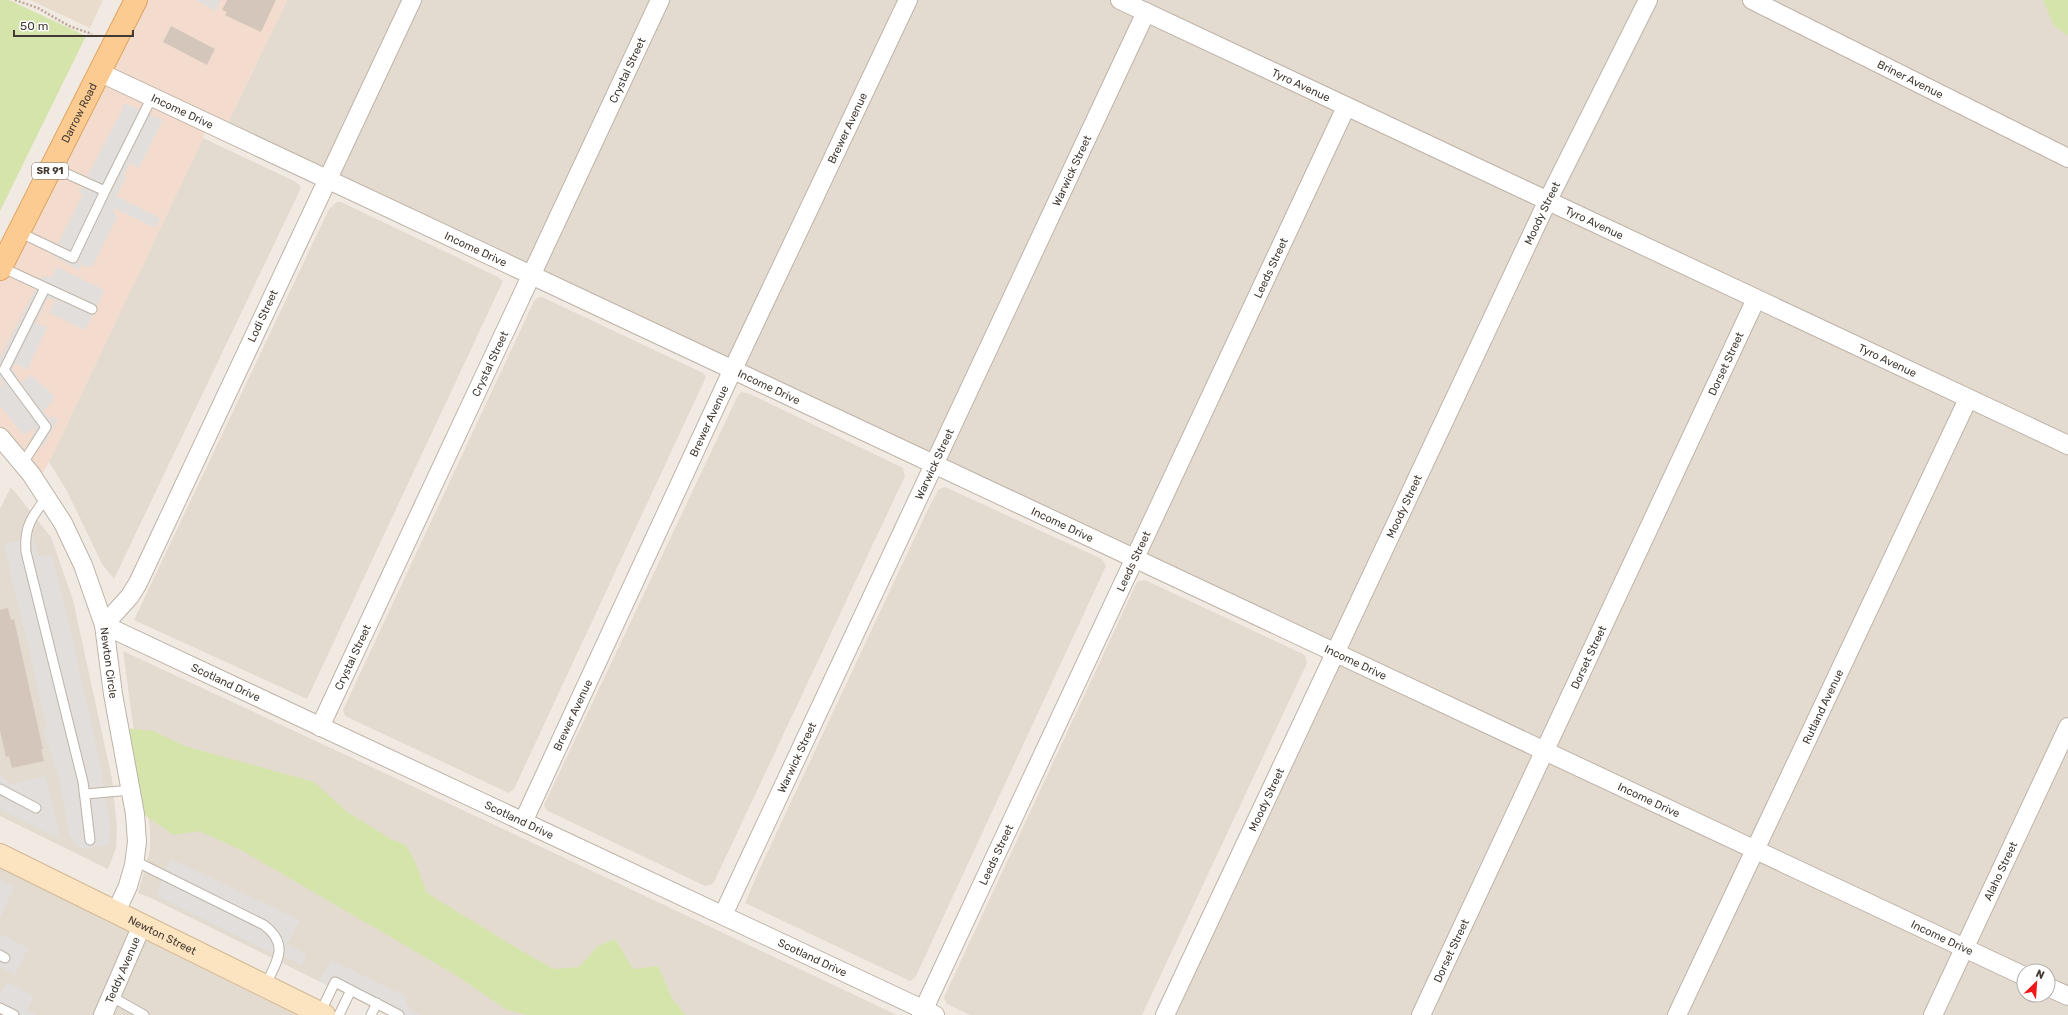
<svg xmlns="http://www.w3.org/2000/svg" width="2068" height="1015" font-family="Rubik,sans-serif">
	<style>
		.residential { fill: #e4dbd0; fill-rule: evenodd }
		.commercial { fill: #f3dccd }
		.education { fill: #eadccc }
		.green { fill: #d4e4ab }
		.parking { fill: #e1dedb }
		.building { fill: #d5c6bb }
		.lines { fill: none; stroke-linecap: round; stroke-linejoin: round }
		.lane-casing { stroke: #beb3a8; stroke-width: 11 }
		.street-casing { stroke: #beb3a8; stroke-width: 20 }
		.secondary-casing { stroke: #d3b895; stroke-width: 24 }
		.primary-casing { stroke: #dfa462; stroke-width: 24 }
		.path { stroke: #bda997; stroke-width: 2.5; stroke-dasharray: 2 2; stroke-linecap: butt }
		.lane { stroke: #fff; stroke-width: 9 }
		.street { stroke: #fff; stroke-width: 18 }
		.secondary { stroke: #fde4c0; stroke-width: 22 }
		.primary { stroke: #fbcb91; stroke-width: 22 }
		.labels { text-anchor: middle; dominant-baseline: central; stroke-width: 4; stroke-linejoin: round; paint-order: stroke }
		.shield { fill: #fff; stroke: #7b7570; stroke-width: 1 }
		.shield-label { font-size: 10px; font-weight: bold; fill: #423a33 }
		.street-label { font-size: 11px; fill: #423a33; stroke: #fff }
	</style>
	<rect width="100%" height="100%" fill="#f1eae2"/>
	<!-- residential -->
	<path class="residential" d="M 287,0 L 2068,0 L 2068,1015 L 1165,1015 L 1334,652 L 224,131 ZM 2024,971 L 2048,971 L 2048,995 L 2024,995 Z
		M 203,138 L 292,180 L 300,185 L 300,190 L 114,579 L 102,564 L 67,491 L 49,462 Z
		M 337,202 L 341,202 L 498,277 L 503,281 L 307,699 L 134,620 L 329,209 Z
		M 542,297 L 703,373 L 706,377 L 514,789 L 509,793 L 345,716 L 343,710 L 534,301 L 537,298 Z
		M 742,392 L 750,394 L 903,468 L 905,476 L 713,884 L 705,886 L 546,810 L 544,805 L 738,395 Z
		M 11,487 L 51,537 L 73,600 L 112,779 L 117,828 L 116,848 L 108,869 L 0,816 L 0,509 Z
		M 945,487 L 1102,559 L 1106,566 L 915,978 L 910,981 L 745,903 L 761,866 L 930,505 L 939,489 Z
		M 1145,580 L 1303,654 L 1306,657 L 1307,663 L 1142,1015 L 970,1015 L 947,1004 L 944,998 L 946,993 L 1137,582 Z
		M 123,651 L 378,770 L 897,1015 L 387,1015 L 149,897 L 138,893 L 150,850 L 150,828 L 138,761 Z
		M 0,855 L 324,1015 L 0,1015 Z"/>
	<!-- commercial -->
	<path class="commercial" d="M 136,0 L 287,0 L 224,131 L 207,123 L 203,139 L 49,462 L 37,483 L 0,437 L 0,269 Z"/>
	<!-- education -->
	<path class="education" d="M 30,0 L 103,0 L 90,28 Z"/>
	<!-- green -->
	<path class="green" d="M 0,0 L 9,0 L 86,36 L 0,211 Z
		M 2043,0 L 2068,0 L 2068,36 L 2054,26 Z
		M 125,728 L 153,731 L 185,746 L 314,782 L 346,811 L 391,839 L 406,845 L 415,862 L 427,893 L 515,947 L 554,969 L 579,967 L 598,946 L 615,939 L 633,969 L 658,966 L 673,1000 L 686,1015 L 528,1015 L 507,1010 L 454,974 L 241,850 L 199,831 L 174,835 L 143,814 Z"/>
	<!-- parking -->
	<path class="parking" d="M 195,0 L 221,0 L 216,11 Z
		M 123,104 L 127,104 L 163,120 L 139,168 L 130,163 L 123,176 L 126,177 L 116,196 L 160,218 L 155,228 L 114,208 L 113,210 L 117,217 L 92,267 L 82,265 L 78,270 L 52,255 L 83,194 L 79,192 L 123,108 Z
		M 57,267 L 104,290 L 91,319 L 85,330 L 49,313 L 55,301 L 54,298 L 47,299 L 36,322 L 47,328 L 27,370 L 17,364 L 13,366 L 13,369 L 21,383 L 31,375 L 54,396 L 52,400 L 53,401 L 43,411 L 50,419 L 52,416 L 58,419 L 43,447 L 30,439 L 35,430 L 33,429 L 23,435 L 0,406 L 0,387 L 3,384 L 0,379 L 0,358 L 42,276 L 51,278 Z
		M 33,538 L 37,554 L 41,557 L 51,555 L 63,597 L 103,776 L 101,778 L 110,823 L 109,845 L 85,849 L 78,847 L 69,835 L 59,778 L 43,730 L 47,728 L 4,544 Z
		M 0,774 L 10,784 L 46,776 L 60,839 L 0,809 Z
		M 171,859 L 300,920 L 287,944 L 306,954 L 302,965 L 275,952 L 274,954 L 158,896 L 158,888 Z
		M 0,880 L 14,887 L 0,918 Z
		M 0,934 L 28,948 L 15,975 L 0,967 Z
		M 331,960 L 408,997 L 405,1003 L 409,1006 L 408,1009 L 420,1015 L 389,1015 L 319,981 Z
		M 7,982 L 34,996 L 27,1010 L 37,1015 L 0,1015 L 0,996 Z"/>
	<!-- building -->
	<path class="building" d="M 227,0 L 276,0 L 261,32 L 225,15 L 227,12 L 222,10 Z
		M 171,26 L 215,49 L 207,65 L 163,42 Z
		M 8,608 L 11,620 L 14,619 L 43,749 L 41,749 L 44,761 L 12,768 L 9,756 L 6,757 L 0,730 L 0,610 Z"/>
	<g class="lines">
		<!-- lane casing -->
		<g class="lane-casing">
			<path id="lane" d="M 105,191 L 152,97
				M 19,232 L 73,258 L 105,191 L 52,167
				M 1,267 L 92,309
				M 23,463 L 46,427 L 4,370 L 45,288
				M 46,498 C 32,517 24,526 26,552 L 83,782 L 90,840
				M 0,789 L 36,808
				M 86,794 L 131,790
				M 135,861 L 264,925 C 290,945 277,961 265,986
				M 0,955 L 5,958
				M 112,997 L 144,1015
				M 0,1008 L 14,1015
				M 320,1013 L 335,982 L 399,1015
				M 339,1015 L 351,990
				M 371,1015 L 377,1003"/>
		</g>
		<!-- street casing -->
		<g class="street-casing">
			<g id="street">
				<path id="s1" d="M 412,0 L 138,583 L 130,596 L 104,625 L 935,1015"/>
				<path id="s2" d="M 1120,0 L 2068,445"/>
				<path id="s3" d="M 1752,0 L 2068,158"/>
				<path id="s4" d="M 101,73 L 2024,976"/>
				<path id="s5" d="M 0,437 L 31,474 L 63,523 L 83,565 L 104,625 L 113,694 L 135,814 L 137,842 L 134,865 L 128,886 L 116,912"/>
				<path id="s6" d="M 320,727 L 660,0"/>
				<path id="s7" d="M 523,822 L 733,369 L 908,0"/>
				<path id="s8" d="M 723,915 L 1146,12"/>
				<path d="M 2048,987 L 2068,996"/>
				<path id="s9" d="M 103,1015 L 142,925"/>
				<path id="s10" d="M 921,1015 L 1346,107"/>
				<path id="s11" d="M 1165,1015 L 1548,200 L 1648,0"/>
				<path id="s12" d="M 1421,1015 L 1756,299"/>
				<path id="s13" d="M 1677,1015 L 1968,399"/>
				<path id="s14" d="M 1933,1015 L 2068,727"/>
			</g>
		</g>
		<!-- secondary casing -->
		<g class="secondary-casing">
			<g id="secondary">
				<path id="s15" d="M 0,855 L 324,1015"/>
			</g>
		</g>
		<!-- primary casing -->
		<g class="primary-casing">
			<g id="primary">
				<path id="s16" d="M 0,269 L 136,0"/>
			</g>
		</g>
		<!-- path -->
		<path class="path" d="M 15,0 L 38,8 L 69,26 L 92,34"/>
		<!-- lane -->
		<use href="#lane" class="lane"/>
		<!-- street -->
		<use href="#street" class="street"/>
		<!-- secondary -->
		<use href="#secondary" class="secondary"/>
		<!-- primary -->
		<use href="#primary" class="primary"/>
	</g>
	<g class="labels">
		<!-- shield labels -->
		<rect class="shield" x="32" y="163" width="36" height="16" rx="3"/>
		<g class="shield-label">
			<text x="50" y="171">SR 91</text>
		</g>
		<!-- street labels -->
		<g class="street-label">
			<text stroke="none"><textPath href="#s6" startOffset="725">Crystal Street</textPath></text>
			<text stroke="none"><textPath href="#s3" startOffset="177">Briner Avenue</textPath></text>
			<text stroke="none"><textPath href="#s2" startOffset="200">Tyro Avenue</textPath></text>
			<text stroke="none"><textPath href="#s4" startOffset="90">Income Drive</textPath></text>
			<text stroke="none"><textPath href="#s16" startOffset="175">Darrow Road</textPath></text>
			<text stroke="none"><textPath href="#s7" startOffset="766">Brewer Avenue</textPath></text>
			<text stroke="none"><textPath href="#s8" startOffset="822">Warwick Street</textPath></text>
			<text stroke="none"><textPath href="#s11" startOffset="886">Moody Street</textPath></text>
			<text stroke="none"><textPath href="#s2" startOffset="524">Tyro Avenue</textPath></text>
			<text stroke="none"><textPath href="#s4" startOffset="414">Income Drive</textPath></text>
			<text stroke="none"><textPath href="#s10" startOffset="825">Leeds Street</textPath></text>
			<text transform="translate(263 316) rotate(-65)">Lodi Street</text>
			<text stroke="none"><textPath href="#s2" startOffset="848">Tyro Avenue</textPath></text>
			<text stroke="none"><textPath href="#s6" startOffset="401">Crystal Street</textPath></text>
			<text stroke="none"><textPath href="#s12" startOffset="719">Dorset Street</textPath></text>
			<text stroke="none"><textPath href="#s4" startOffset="738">Income Drive</textPath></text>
			<text stroke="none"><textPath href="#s7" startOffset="442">Brewer Avenue</textPath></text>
			<text stroke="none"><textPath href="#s8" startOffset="498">Warwick Street</textPath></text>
			<text stroke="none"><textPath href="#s11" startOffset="562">Moody Street</textPath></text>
			<text stroke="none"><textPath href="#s4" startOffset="1062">Income Drive</textPath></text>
			<text stroke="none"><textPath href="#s10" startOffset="501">Leeds Street</textPath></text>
			<text stroke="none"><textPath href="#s6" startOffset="77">Crystal Street</textPath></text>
			<text stroke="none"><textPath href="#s12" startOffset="395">Dorset Street</textPath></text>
			<text stroke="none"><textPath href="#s4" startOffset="1386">Income Drive</textPath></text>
			<text stroke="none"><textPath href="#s5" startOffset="255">Newton Circle</textPath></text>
			<text stroke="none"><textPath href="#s1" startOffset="833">Scotland Drive</textPath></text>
			<text stroke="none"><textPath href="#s13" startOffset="341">Rutland Avenue</textPath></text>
			<text stroke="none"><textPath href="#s7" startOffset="118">Brewer Avenue</textPath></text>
			<text stroke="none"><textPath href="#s8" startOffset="174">Warwick Street</textPath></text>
			<text stroke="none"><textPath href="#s11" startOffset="238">Moody Street</textPath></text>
			<text stroke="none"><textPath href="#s4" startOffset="1710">Income Drive</textPath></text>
			<text stroke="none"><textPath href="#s1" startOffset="1157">Scotland Drive</textPath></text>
			<text stroke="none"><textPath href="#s10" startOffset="177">Leeds Street</textPath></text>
			<text stroke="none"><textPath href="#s14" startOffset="159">Alaho Street</textPath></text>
			<text stroke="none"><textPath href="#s15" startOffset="181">Newton Street</textPath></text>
			<text stroke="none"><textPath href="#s4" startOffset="2034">Income Drive</textPath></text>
			<text stroke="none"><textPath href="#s12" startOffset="71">Dorset Street</textPath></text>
			<text stroke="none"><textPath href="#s1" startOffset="1481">Scotland Drive</textPath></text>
			<text stroke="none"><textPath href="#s9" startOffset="49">Teddy Avenue</textPath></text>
		</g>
	</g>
	<!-- north arrow -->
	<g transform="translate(2036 983) rotate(25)"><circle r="19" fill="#ffffff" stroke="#b3b0ad"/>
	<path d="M0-3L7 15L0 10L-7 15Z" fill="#f3161b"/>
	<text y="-6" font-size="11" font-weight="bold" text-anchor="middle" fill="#423a33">N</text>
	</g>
	<!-- scale -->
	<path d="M14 30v6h119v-6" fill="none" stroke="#423a33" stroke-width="2"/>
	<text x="20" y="30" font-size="12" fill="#423a33" stroke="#ffffff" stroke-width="3" paint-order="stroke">50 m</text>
</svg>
